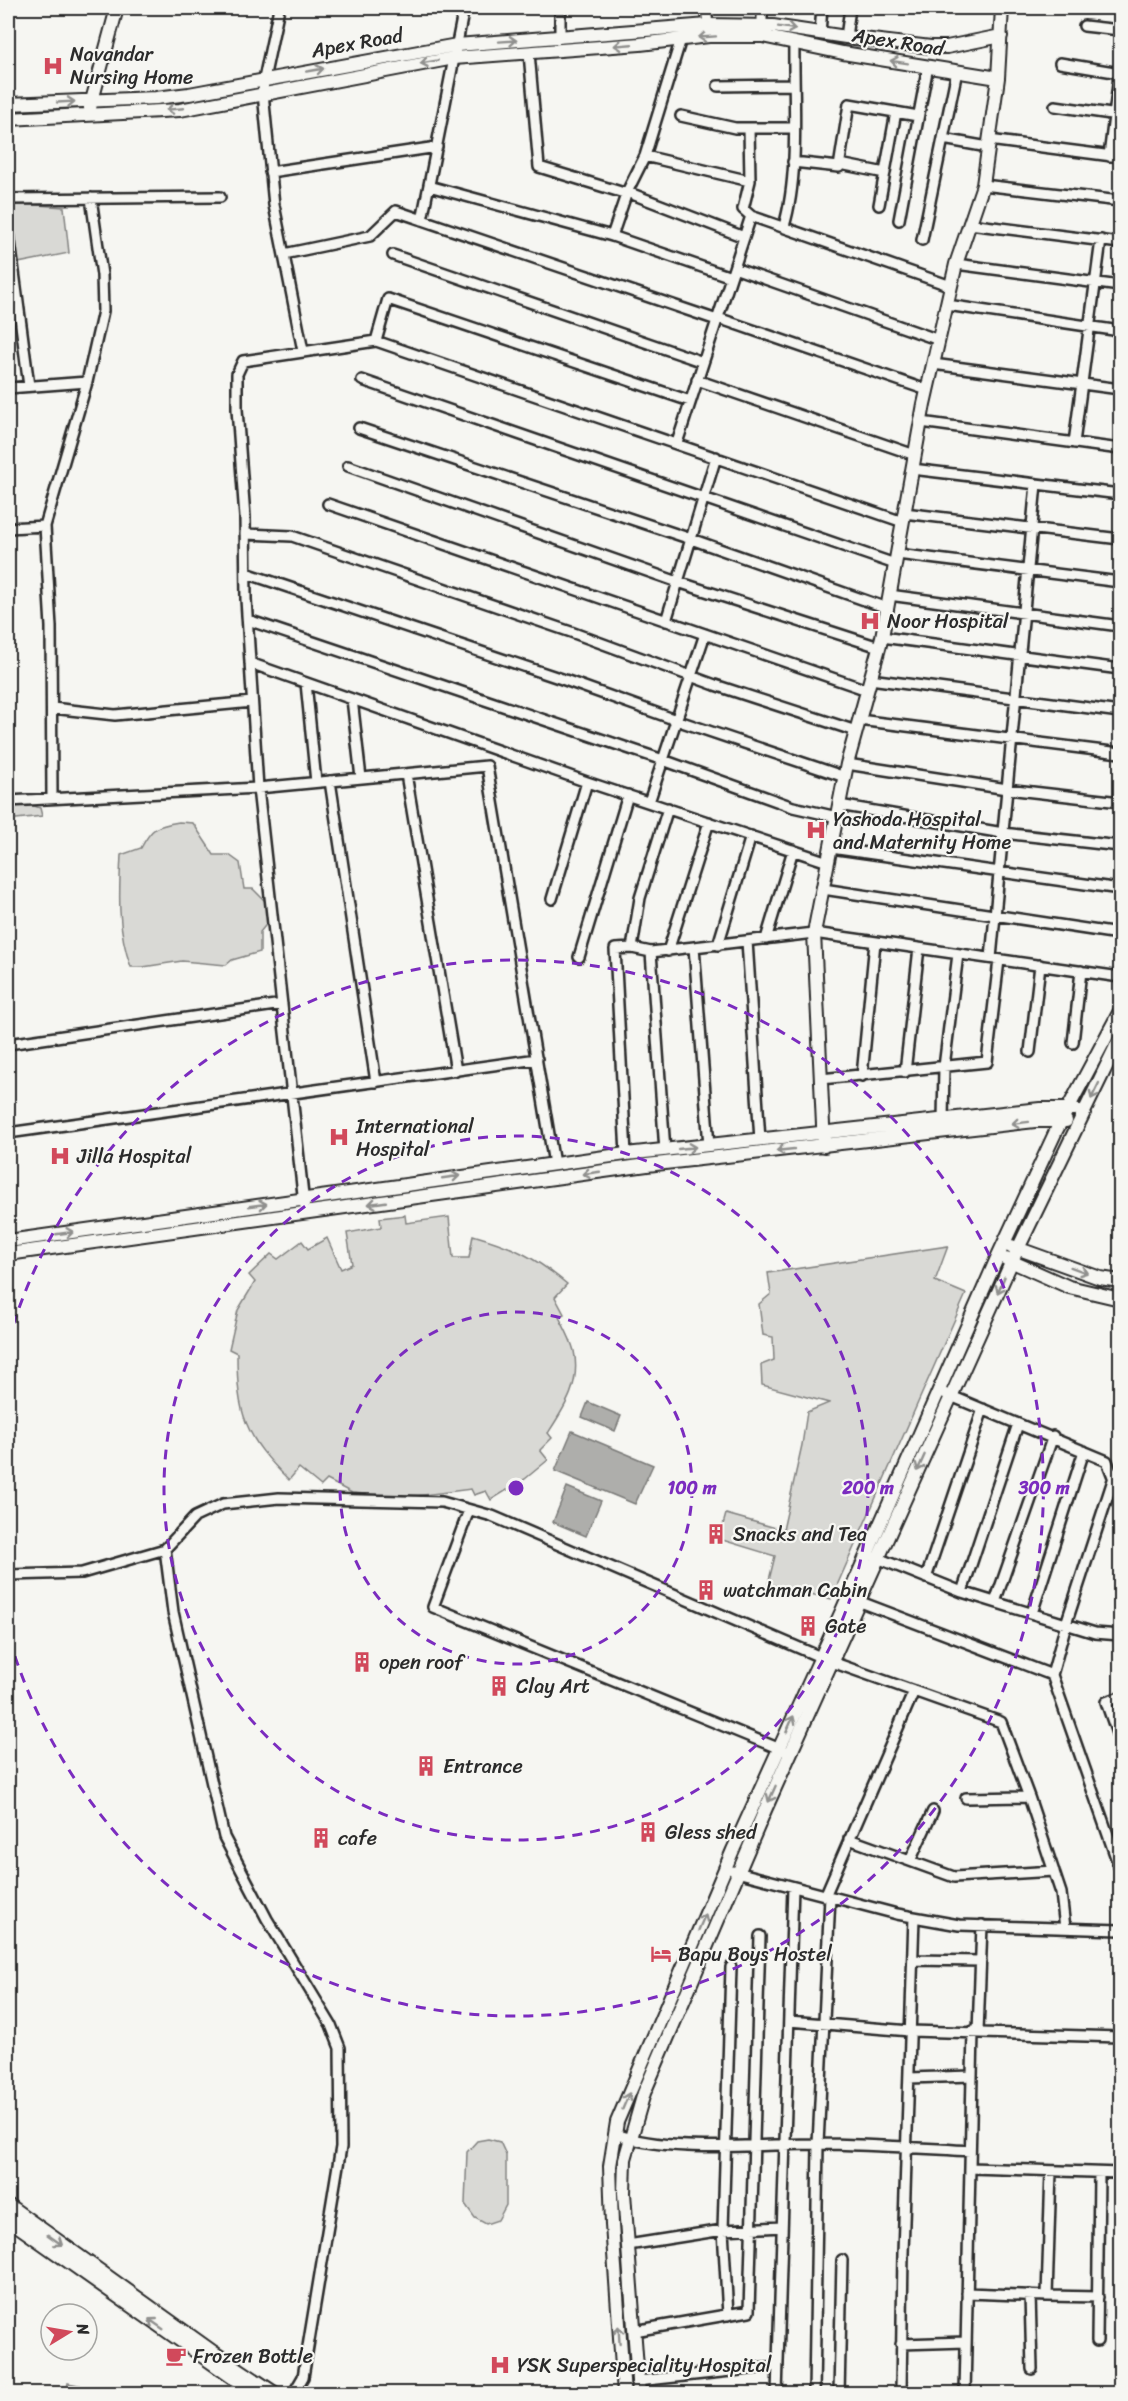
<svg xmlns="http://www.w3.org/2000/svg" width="1128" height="2401" font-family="Sriracha,sans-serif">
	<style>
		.green { fill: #d9d9d5; stroke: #828280; stroke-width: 1.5 }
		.water { fill: #aeaeab; stroke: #7a7a78; stroke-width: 1.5 }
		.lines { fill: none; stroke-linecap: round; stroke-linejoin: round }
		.minor-casing { stroke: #2b2b2b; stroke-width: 14 }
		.tertiary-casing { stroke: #2b2b2b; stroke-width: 16 }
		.minor { stroke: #f6f6f2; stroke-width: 9 }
		.tertiary { stroke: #f6f6f2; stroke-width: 12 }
		.oneway { stroke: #90908e }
		.ring { fill: none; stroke: #7b2cbf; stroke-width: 3; stroke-dasharray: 10 8 }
		.labels { text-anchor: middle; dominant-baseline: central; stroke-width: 4.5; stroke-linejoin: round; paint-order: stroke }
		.street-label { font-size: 20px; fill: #2b2b2b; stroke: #f6f6f2 }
		.poi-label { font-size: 20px; fill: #2b2b2b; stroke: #f6f6f2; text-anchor: start }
		.centre { fill: #7b2cbf; stroke: #f6f6f2; stroke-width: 3 }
		.ring-label { font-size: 18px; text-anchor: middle; font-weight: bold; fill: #7b2cbf; stroke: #f6f6f2; stroke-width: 4.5; stroke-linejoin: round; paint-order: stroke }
	</style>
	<rect width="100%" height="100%" fill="#f6f6f2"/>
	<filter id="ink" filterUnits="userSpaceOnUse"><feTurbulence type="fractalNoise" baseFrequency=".0167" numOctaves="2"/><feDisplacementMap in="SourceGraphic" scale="12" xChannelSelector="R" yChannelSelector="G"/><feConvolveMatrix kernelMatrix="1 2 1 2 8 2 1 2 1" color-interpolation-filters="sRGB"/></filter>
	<g filter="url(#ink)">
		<!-- green -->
		<path class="green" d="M 10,203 L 64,207 L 69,253 L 18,263 Z
			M 29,804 L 40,808 L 42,816 L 8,820 L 8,808 Z
			M 179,822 L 193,823 L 214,855 L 229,855 L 240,863 L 244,889 L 253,889 L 268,904 L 269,921 L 260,932 L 260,952 L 232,960 L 226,965 L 182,961 L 143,967 L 131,967 C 117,930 119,893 121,855 L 141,848 C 152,827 156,826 179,822 Z
			M 405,1215 L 406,1223 L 449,1217 L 453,1258 L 469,1258 L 473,1235 C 514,1247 533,1256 567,1284 L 555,1297 L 564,1314 L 559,1317 C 564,1327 571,1339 574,1351 C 581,1384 565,1407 548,1433 L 552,1438 L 540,1450 L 548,1460 L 525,1479 L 491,1500 L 486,1491 L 474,1495 L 471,1489 L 407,1497 L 352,1493 L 327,1480 L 321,1486 L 299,1468 L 289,1480 C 245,1437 237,1414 237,1353 L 229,1349 L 238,1310 L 255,1282 L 249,1275 L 271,1254 L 278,1259 L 302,1241 L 308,1249 L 327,1238 L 341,1269 L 352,1264 L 347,1233 L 381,1227 L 380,1218 Z
			M 948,1246 L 935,1281 L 966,1294 L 831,1599 L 768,1584 L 775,1556 L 719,1539 L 726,1514 L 783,1530 L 802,1445 L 807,1412 L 829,1403 L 762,1385 L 761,1365 L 774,1360 L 773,1337 L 763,1335 L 759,1304 L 771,1294 L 768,1273 Z
			M 488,2139 L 500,2142 L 506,2155 L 506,2205 L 498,2220 L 486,2224 L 475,2218 L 465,2204 L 467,2152 L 477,2141 Z
			M 68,2383 L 119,2393 L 66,2393 Z"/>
		<!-- water -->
		<path class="water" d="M 588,1402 L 621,1416 L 615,1431 L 582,1417 Z
			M 572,1431 L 653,1465 L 635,1504 L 555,1471 Z
			M 567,1487 L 601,1501 L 586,1536 L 553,1522 Z"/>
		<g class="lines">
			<!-- minor casing -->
			<g class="minor-casing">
				<path id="minor" d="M 279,8 L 264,79 L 263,93 L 274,205 L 303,351
					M 560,8 L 560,38
					M 706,8 L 708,25
					M 762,8 L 762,30
					M 1084,26 L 1120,30
					M 820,33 L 822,8
					M 846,37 L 850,8
					M 529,53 L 539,167 L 624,193 L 627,192 L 744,237
					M 1060,63 L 1120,73
					M 718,86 L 793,85
					M 1055,106 L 1118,115
					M 681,116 L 735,128 L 793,128
					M 749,128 L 750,181 L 743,209 L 751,216 L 951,286
					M 943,139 L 988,147
					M 989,140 L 1120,157
					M 645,156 L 750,181
					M 1109,156 L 1120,68
					M 793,162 L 839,167 L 849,104 L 918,116
					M 840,164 L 885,173
					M 270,172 L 437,147
					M 983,185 L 1120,201
					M 429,186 L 612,236 L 731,277
					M 8,199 L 220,197
					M 879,205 L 896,112
					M 422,220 L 464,8
					M 899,220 L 928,66
					M 969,224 L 1120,243
					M 8,226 L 29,386
					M 784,226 C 800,173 793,99 794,42
					M 612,236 L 627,192 L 645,156 L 681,39
					M 922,240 L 957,71
					M 284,254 L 370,236 L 396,211 L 717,320
					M 393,255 L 703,362
					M 956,264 L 1120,286
					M 734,268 L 939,340
					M 947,305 L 1120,331
					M 718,318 L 927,390
					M 376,341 L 388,299 L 690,401
					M 933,364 L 1120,389
					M 362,380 L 895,564
					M 697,380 L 915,455
					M 8,388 L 87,382
					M 921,422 L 1120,449
					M 359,428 L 691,539 L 887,608
					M 677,443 L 751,216
					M 1074,443 L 1101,240
					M 348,466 L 678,582 L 879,647
					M 912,469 L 1120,494
					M 328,504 L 867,690
					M 904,513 L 1120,539
					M 45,526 L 87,382 L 103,311 L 102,275 L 91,198
					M 8,528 L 45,526 L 51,627 L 52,798
					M 245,534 L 292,536 L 571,632 L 715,685 L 856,731
					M 897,554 L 1120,582
					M 246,573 L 562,679 L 676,720 L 845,777
					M 889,595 L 1120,626
					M 248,620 L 663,760 L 793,807 L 837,817
					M 666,621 L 716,457
					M 882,637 L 1120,669
					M 250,663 L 587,782 L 828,862
					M 870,679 L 1120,712
					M 306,683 L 316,782
					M 352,699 L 361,778
					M 52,708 L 115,715 L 252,702
					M 859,720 L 1120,753
					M 847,764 L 1007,789 L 1120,802
					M 406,774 L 456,1071
					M 330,781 L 376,1082
					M 8,801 L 258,788 L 487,766 L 554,1164
					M 649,802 L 705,634
					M 839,805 L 1003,833 L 1120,846
					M 831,848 L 1120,889
					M 823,889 L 1112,933
					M 552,899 L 587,782
					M 766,939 L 793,850
					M 747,941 L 760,1140
					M 718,945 L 751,836
					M 694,947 L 709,1146
					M 632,948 L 640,898 L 668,808
					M 668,951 L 709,822
					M 651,952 L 665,1151
					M 579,957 L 628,795
					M 991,958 L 1036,484
					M 1073,1043 L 1081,971
					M 8,1044 L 282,1004
					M 1030,1052 L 1040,965
					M 905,1072 L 919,948
					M 862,1076 L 875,942
					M 821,1079 L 987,1062 L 999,960
					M 943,1120 L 944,1067 L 958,954
					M 8,1133 L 537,1059
					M 626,1154 L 615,949 L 632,948 L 651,952 L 814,933 L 1120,977
					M 304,1204 L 258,788 L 246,599 L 245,517 L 237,409 L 237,374 L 243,361 L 376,341 L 903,522
					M 939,1391 L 1107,1461 L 1120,1495
					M 469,1510 L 433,1607 L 785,1751
					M 165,1549 L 173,1612 L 224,1837 L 267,1919 L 331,2025 L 340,2048 L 341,2147 L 303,2377 L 293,2394
					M 875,1557 L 962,1592 L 1095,1633 L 1120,1635
					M 8,1575 L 82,1573 L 165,1549 L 195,1517 L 223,1504 L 279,1498 L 442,1502 L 492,1516 L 832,1662 L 1001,1722 L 1029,1797 L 1061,1893 L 1065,1928
					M 926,1578 L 983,1409
					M 962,1592 L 1018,1424
					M 858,1601 L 1052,1675 L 1120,1869
					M 995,1602 L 1053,1436
					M 1032,1613 L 1084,1451
					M 1052,1675 L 1066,1624 L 1114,1477 L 1120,1471
					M 1120,1697 L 1106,1702 L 1120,1742
					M 966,1798 L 1029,1797
					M 849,1839 L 954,1877 L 1054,1871
					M 910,1861 L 933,1811
					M 733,1871 L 897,1914 L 959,1925 L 1120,1930
					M 825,1896 L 914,1691
					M 913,1960 L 981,1961
					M 789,2021 L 910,2031 L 1120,2037
					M 978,2032 L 982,1925
					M 909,2078 L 972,2076
					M 615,2134 C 670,2154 755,2144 815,2144 C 866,2144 918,2148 970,2151
					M 970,2168 L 1120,2173
					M 628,2245 L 723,2230 L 782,2227
					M 967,2293 L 1047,2296 L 1051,2171
					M 1030,2295 L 1032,2369
					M 1047,2296 L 1098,2297
					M 728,2315 L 723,2230 L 731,1967
					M 634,2331 L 749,2311 L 760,1936
					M 1097,2341 L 1099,2173
					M 901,2344 L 966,2342
					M 638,2381 L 777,2366
					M 901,2392 L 903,2253 L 914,1917
					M 777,2394 L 793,1887
					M 814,2394 L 818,2144 L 830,1897
					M 839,2394 L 842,2260
					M 965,2394 L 973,2031"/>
			</g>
			<!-- tertiary casing -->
			<g class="tertiary-casing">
				<path id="tertiary" d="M 8,104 L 156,98 L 189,94 L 457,45 L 708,25 L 773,26 L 846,37 L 931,47 L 947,47 L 1001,36
					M 90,108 L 117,8
					M 8,119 L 180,110 L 454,58 L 640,44 L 709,36 L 762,36 L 843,53 L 998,78
					M 824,1146 L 814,933 L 847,764 L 882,637 L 924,404 L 956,264 L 983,185 L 998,78 L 1002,8
					M 8,1241 L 626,1154 L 1040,1109 L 1075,1109
					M 1011,1246 L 1100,1278 L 1120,1281
					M 8,1254 L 647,1165 L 1035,1121 L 1066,1121
					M 1006,1259 L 1069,1287 L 1120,1299
					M 8,2205 L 213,2352 L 276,2394
					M 8,2219 L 256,2394
					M 624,2394 L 612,2225 L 610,2166 L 617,2122 L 733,1850 L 841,1613 L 998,1256 L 1056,1131 L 1120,1011
					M 639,2394 L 624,2193 L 625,2159 L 644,2093 L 765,1810 L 1012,1261 L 1120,1038"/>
			</g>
			<!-- minor -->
			<use href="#minor" class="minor"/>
			<!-- tertiary -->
			<use href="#tertiary" class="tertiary"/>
		</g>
		<!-- one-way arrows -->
		<defs><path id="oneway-shaft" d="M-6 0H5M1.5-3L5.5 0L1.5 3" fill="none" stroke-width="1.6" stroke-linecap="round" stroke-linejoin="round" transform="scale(1.5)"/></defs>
		<g class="oneway">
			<use href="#oneway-shaft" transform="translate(787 28) rotate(9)"/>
			<use href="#oneway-shaft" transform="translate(707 37) rotate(176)"/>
			<use href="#oneway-shaft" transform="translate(508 41) rotate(-4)"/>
			<use href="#oneway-shaft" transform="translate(623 45) rotate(175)"/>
			<use href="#oneway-shaft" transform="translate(429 62) rotate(170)"/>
			<use href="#oneway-shaft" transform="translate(899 62) rotate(-171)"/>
			<use href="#oneway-shaft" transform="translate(315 70) rotate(-10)"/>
			<use href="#oneway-shaft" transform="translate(66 102) rotate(-3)"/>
			<use href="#oneway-shaft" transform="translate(175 109) rotate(175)"/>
			<use href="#oneway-shaft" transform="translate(1095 1091) rotate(116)"/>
			<use href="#oneway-shaft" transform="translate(1020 1123) rotate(173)"/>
			<use href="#oneway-shaft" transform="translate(687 1148) rotate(-6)"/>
			<use href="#oneway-shaft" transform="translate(785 1150) rotate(174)"/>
			<use href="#oneway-shaft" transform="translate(591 1173) rotate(172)"/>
			<use href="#oneway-shaft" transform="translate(451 1177) rotate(-8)"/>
			<use href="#oneway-shaft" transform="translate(377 1203) rotate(172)"/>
			<use href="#oneway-shaft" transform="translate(258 1205) rotate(-8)"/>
			<use href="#oneway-shaft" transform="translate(65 1233) rotate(-8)"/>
			<use href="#oneway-shaft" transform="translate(1079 1270) rotate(20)"/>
			<use href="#oneway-shaft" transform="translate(1001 1285) rotate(114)"/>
			<use href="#oneway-shaft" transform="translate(921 1463) rotate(114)"/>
			<use href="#oneway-shaft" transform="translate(790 1724) rotate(-66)"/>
			<use href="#oneway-shaft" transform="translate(772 1794) rotate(114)"/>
			<use href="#oneway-shaft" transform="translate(702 1922) rotate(-67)"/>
			<use href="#oneway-shaft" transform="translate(626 2101) rotate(-67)"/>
			<use href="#oneway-shaft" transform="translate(55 2240) rotate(35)"/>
			<use href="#oneway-shaft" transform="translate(156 2324) rotate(-145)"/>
			<use href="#oneway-shaft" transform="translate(619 2335) rotate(-94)"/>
		</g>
	</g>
	<!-- distance rings -->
	<g class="ring">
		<circle cx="516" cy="1488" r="176"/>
		<circle cx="516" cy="1488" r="352"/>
		<path d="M8 1342A528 528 0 1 1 8 1634"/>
	</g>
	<!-- icons -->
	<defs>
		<g id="hospital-bare" transform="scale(1.62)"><path d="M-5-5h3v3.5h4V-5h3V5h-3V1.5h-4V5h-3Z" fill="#d1495b" stroke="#f6f6f2" stroke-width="2.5" paint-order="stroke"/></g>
		<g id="building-bare" transform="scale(1.62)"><path d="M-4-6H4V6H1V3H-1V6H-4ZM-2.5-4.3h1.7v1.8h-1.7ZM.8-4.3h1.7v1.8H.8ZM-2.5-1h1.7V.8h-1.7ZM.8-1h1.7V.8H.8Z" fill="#d1495b" stroke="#f6f6f2" stroke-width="2.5" paint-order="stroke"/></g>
		<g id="hotel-bare" transform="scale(1.62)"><path d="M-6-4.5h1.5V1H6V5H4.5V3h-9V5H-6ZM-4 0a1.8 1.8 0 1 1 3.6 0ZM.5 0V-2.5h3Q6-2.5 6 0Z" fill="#d1495b" stroke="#f6f6f2" stroke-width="2.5" paint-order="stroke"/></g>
		<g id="cafe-bare" transform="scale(1.62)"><path d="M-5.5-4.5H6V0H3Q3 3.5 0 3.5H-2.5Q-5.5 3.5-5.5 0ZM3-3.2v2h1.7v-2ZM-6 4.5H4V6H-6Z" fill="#d1495b" stroke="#f6f6f2" stroke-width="2.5" paint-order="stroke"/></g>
	</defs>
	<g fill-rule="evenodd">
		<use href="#hospital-bare" x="53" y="66"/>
		<use href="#hospital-bare" x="870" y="621"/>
		<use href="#hospital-bare" x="816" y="830"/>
		<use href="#hospital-bare" x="339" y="1137"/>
		<use href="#hospital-bare" x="60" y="1156"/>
		<use href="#building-bare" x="716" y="1534"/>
		<use href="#building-bare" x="706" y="1590"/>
		<use href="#building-bare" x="808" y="1626"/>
		<use href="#building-bare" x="362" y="1662"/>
		<use href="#building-bare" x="499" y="1686"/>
		<use href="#building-bare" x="426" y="1766"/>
		<use href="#building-bare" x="648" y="1832"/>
		<use href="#building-bare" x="321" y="1838"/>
		<use href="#hotel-bare" x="661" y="1954"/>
		<use href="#cafe-bare" x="176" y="2356"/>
		<use href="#hospital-bare" x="500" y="2365"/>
	</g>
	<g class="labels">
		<!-- street labels -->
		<g class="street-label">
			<text transform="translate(898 42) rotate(9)">Apex Road</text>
			<text transform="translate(357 43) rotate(-10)">Apex Road</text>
		</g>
		<!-- poi labels -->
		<g class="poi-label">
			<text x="70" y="54">Navandar<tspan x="70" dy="23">Nursing Home</tspan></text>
			<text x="887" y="621">Noor Hospital</text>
			<text x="833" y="819">Yashoda Hospital<tspan x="833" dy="23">and Maternity Home</tspan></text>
			<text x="356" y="1126">International<tspan x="356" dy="23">Hospital</tspan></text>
			<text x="77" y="1156">Jilla Hospital</text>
			<text x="733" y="1534">Snacks and Tea</text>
			<text x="723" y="1590">watchman Cabin</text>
			<text x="825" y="1626">Gate</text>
			<text x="379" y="1662">open roof</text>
			<text x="516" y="1686">Clay Art</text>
			<text x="443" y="1766">Entrance</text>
			<text x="665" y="1832">Gless shed</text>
			<text x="338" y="1838">cafe</text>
			<text x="678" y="1954">Bapu Boys Hostel</text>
			<text x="193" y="2356">Frozen Bottle</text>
			<text x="517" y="2365">YSK Superspeciality Hospital</text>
		</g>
	</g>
	<circle cx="516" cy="1488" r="9" class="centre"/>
	<g class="ring-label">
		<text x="692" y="1494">100 m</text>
		<text x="868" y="1494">200 m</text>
		<text x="1044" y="1494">300 m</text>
	</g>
	<!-- margin -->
	<rect width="1128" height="2401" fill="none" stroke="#f6f6f2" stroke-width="30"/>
	<rect x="15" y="15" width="1098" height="2371" fill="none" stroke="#2b2b2b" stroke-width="2" filter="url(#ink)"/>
	<!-- north arrow -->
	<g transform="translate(69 2332) rotate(79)"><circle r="28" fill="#f6f6f2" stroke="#a5a5a2" stroke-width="1.5"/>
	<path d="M0-4.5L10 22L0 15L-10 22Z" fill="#d1495b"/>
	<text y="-9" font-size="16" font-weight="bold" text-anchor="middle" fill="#2b2b2b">N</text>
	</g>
</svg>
